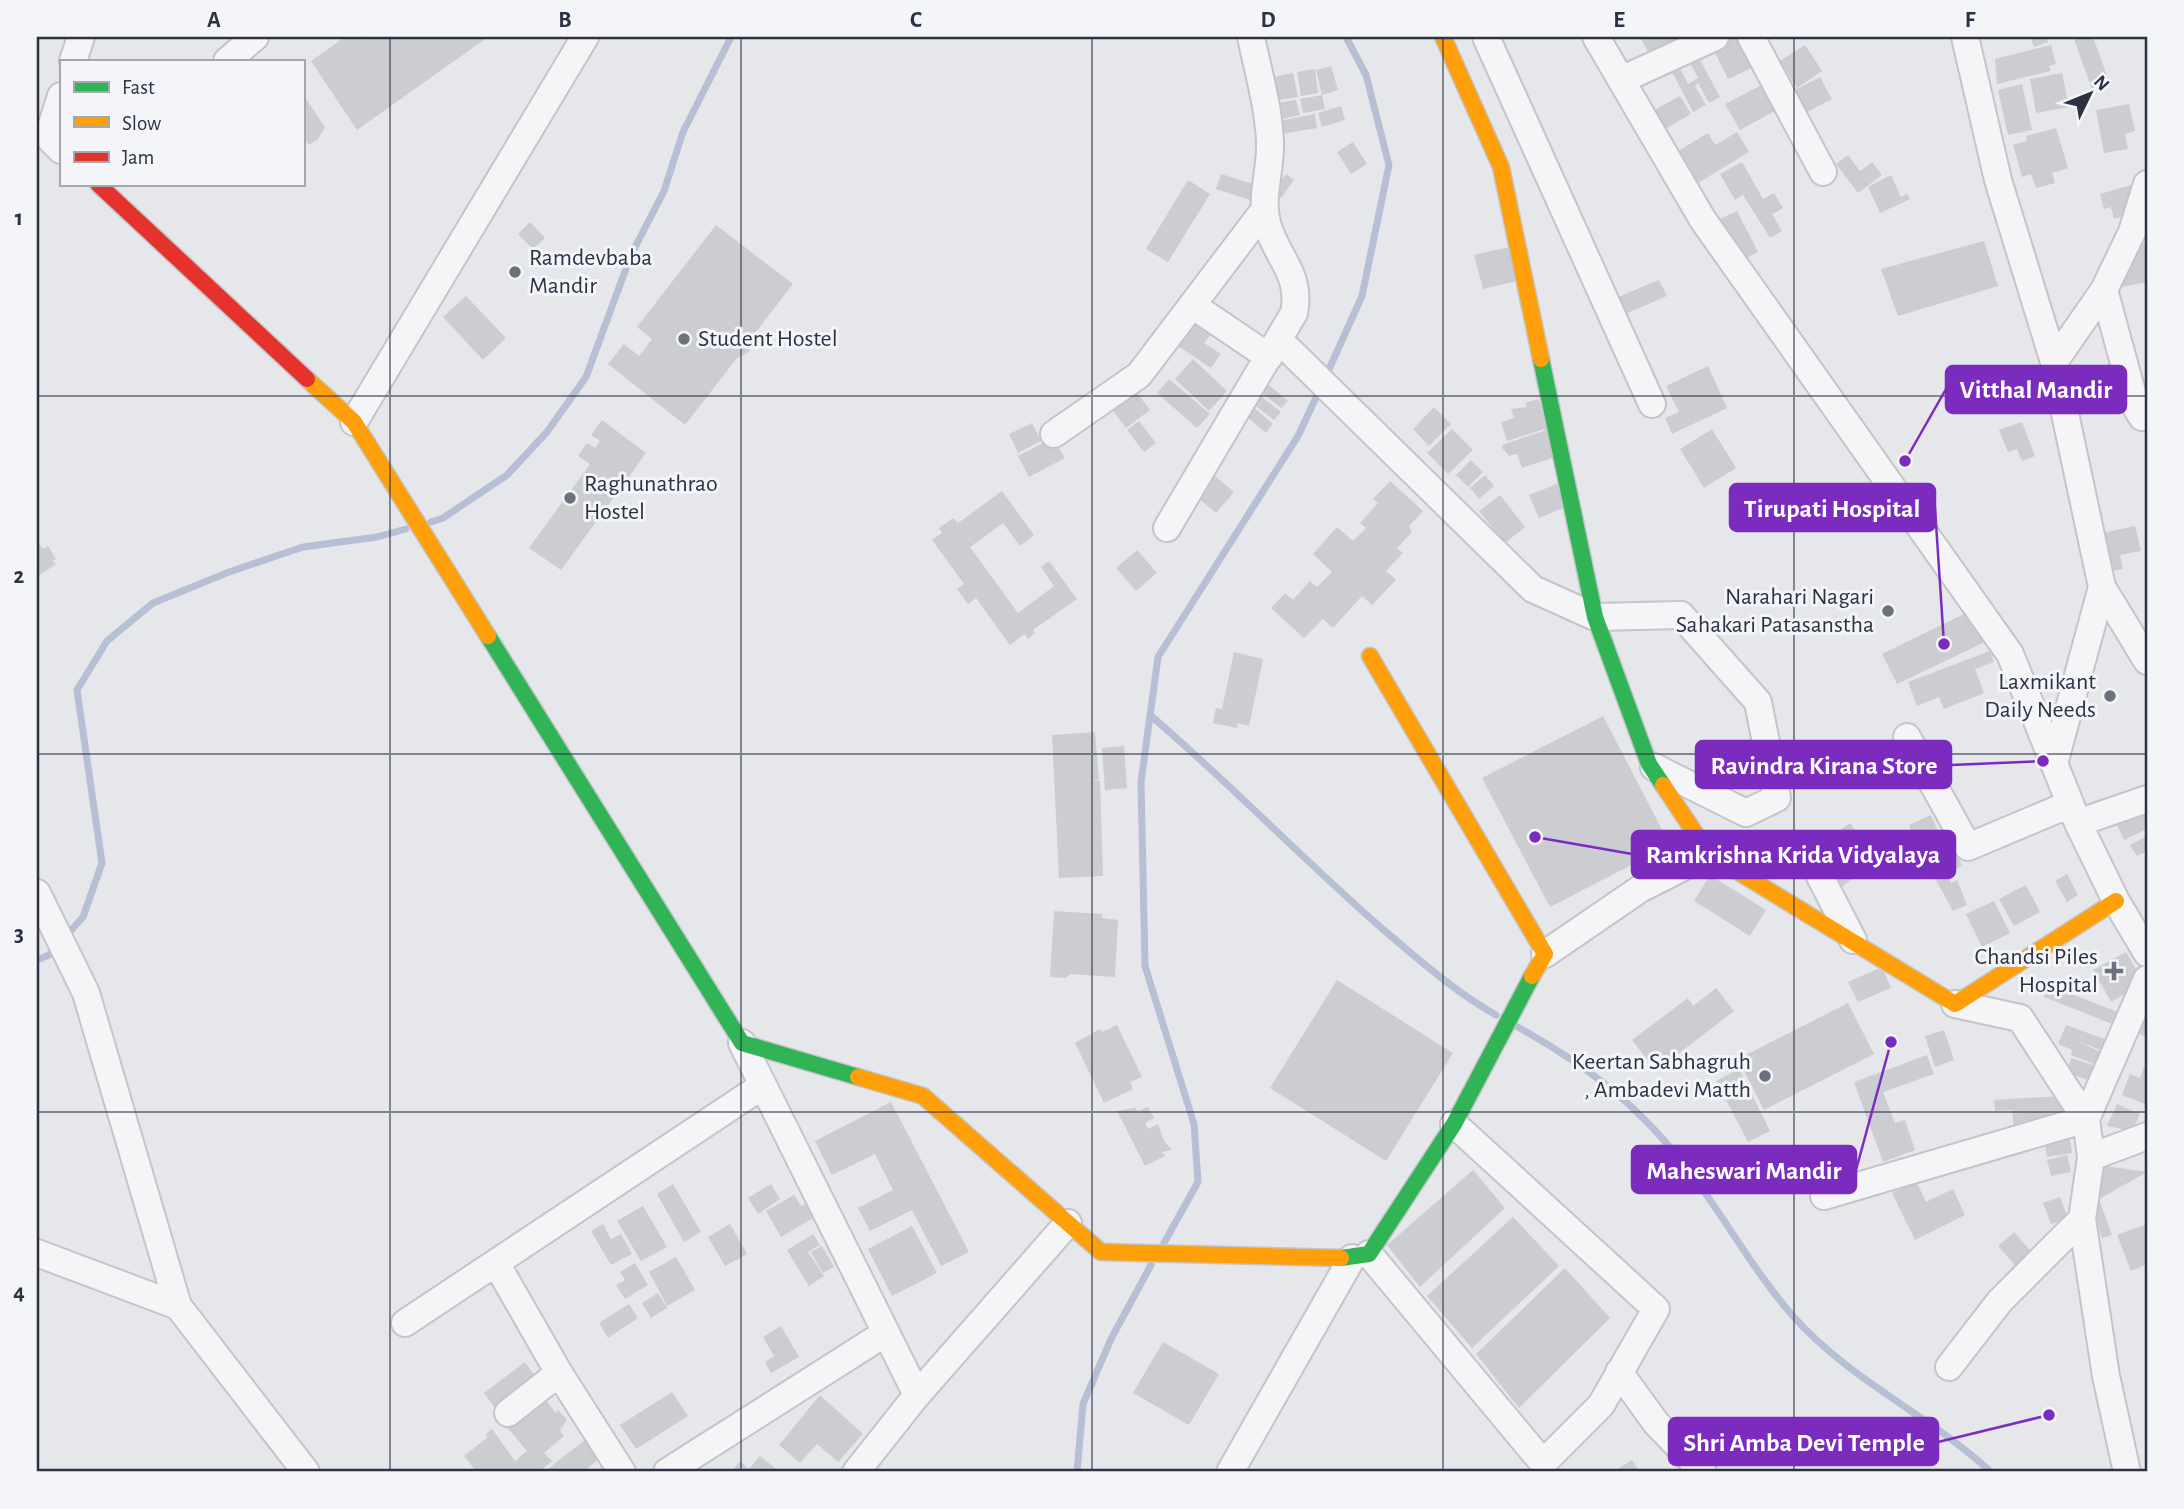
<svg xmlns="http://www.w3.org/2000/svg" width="2184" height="1509" font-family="'Alegreya Sans',sans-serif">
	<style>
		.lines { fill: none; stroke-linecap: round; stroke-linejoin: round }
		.stream { stroke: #b6bfd3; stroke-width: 7 }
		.building { fill: #cbcdd1 }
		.street-casing { stroke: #c3c5c8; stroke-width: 30 }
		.fast-casing { stroke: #c3c5c8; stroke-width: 19 }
		.slow-casing { stroke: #c3c5c8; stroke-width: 19 }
		.jam-casing { stroke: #c3c5c8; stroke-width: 19 }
		.street { stroke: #f5f5f7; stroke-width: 26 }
		.fast { stroke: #30b455; stroke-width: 16 }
		.slow { stroke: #ff9f0a; stroke-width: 16 }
		.jam { stroke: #e5322d; stroke-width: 16 }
		.grid { fill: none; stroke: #2d3143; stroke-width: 2; stroke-opacity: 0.55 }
		.poi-dot { fill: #6d717d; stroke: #f4f5f9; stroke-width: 2.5 }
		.labels { text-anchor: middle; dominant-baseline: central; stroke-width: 6; stroke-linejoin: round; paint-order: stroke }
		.poi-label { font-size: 24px; fill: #2d3143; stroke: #f4f5f9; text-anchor: end }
		.leader { fill: none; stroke: #7b2cbf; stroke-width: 2.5 }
		.callout-dot { fill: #7b2cbf; stroke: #f4f5f9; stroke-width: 2.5 }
		.callout { fill: #7b2cbf; stroke: #7b2cbf; stroke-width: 2.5 }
		.callout-label { font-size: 26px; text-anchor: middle; font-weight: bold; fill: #fff }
		.neatline { fill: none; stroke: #2d3143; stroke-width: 2.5 }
		.grid-label { font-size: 23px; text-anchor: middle; font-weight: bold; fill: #2d3143 }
	</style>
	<rect width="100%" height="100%" fill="#e5e7ea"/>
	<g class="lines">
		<!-- stream -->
		<path class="stream" d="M 1326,376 L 1362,296 L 1389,165 L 1366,75 L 1346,37
			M 431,522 L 443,518 L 507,475 L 547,432 L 586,377 L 631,255 L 664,191 L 683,132 L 731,37
			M 1150,715 C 1231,784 1305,862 1386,932 C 1422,962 1455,992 1496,1015
			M 64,938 L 83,917 L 102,863 L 77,690 L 107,641 L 153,603 L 229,572 L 303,547 L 377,537 L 406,529
			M 37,960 L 49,955 L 56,947
			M 1516,1026 C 1587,1065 1640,1106 1690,1172 C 1725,1218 1753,1270 1792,1315 C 1849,1380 1929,1415 1991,1472
			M 1164,1243 L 1198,1182 L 1194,1124 L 1145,966 L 1141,782 L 1158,657 L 1298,436 L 1321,387
			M 1077,1472 L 1083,1404 L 1111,1339 L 1151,1265"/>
	</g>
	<!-- building -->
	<path class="building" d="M 345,37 L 361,37 L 362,40 L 366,37 L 488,37 L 357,130 L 311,61 Z
		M 1640,37 L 1680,37 L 1685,46 L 1650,56 Z
		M 1732,37 L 1739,37 L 1754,67 L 1728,79 L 1712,47 Z
		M 2030,37 L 2046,37 L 2048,42 L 2034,47 Z
		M 2080,37 L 2093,37 L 2109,81 L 2096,86 L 2096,92 L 2093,92 L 2074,39 Z
		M 1805,45 L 1822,71 L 1797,88 L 1780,61 Z
		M 2051,45 L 2056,64 L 2049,66 L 2051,71 L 1997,84 L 1995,59 Z
		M 1697,54 L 1720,97 L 1709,103 L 1698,83 L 1695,86 L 1706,105 L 1693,112 L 1671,70 L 1679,66 L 1688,84 L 1698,78 L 1688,59 Z
		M 1331,66 L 1338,90 L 1322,95 L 1325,109 L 1303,113 L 1300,99 L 1322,95 L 1316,70 Z
		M 1315,69 L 1318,93 L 1301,96 L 1297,72 Z
		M 1293,73 L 1298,97 L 1277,100 L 1273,77 Z
		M 2062,73 L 2069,107 L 2036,113 L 2030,79 Z
		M 1820,77 L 1832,99 L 1807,112 L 1795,90 Z
		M 2022,84 L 2032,130 L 2008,135 L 1998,90 Z
		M 1760,86 L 1775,111 L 1740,130 L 1725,104 Z
		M 303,94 L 325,127 L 318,139 L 309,145 L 303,136 Z
		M 1680,96 L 1691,114 L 1660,132 L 1649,113 Z
		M 1296,100 L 1300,115 L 1282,119 L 1278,103 Z
		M 2129,104 L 2135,131 L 2125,134 L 2128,149 L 2104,153 L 2096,110 Z
		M 1341,106 L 1345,120 L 1322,127 L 1318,113 Z
		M 1315,114 L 1317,128 L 1282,134 L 1279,121 Z
		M 2056,128 L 2068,168 L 2052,173 L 2055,183 L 2036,188 L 2031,174 L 2022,177 L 2013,145 L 2027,141 L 2026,136 Z
		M 1737,132 L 1749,152 L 1695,185 L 1675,153 L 1708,133 L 1715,145 Z
		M 1353,142 L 1367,164 L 1351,174 L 1337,152 Z
		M 1848,155 L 1860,171 L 1872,162 L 1882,175 L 1858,193 L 1836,164 Z
		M 1742,162 L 1763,199 L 1774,193 L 1783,208 L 1772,214 L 1782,231 L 1770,238 L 1743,195 L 1735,200 L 1720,174 Z
		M 1221,174 L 1257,185 L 1253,201 L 1216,189 Z
		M 1286,174 L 1294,180 L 1281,198 L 1273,192 Z
		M 1891,175 L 1901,197 L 1907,194 L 1910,199 L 1880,213 L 1868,187 Z
		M 1188,180 L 1210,194 L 1168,262 L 1146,249 Z
		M 2135,184 L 2127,215 L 2114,219 L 2111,207 L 2104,209 L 2100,194 Z
		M 1737,211 L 1758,252 L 1736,263 L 1716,221 Z
		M 530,222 L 545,238 L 533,249 L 518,234 Z
		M 716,225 L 793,284 L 755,333 L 749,352 L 737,358 L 685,425 L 608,364 L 624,344 L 639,356 L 652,339 L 637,327 Z
		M 1984,241 L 1998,286 L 1898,316 L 1881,269 Z
		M 2147,243 L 2147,282 L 2122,287 L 2135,245 Z
		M 1509,247 L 1517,281 L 1483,289 L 1474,255 Z
		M 1659,280 L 1667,296 L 1625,314 L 1611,300 Z
		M 466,296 L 506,338 L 483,360 L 443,317 Z
		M 1191,321 L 1211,334 L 1204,343 L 1221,354 L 1211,368 L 1175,344 Z
		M 1193,359 L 1227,391 L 1209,411 L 1175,379 Z
		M 1708,366 L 1727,408 L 1672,434 L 1665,418 L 1679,412 L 1666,386 Z
		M 1169,379 L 1210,414 L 1197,428 L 1157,393 Z
		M 1269,385 L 1288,401 L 1281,408 L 1262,393 Z
		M 1135,390 L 1150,410 L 1126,428 L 1110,407 Z
		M 1259,395 L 1281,412 L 1274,420 L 1252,403 Z
		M 1538,399 L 1551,427 L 1507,441 L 1501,422 L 1514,418 L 1511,409 L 1527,407 L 1525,403 Z
		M 1251,405 L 1273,424 L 1266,433 L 1244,414 Z
		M 1434,407 L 1451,424 L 1429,446 L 1413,429 Z
		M 602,420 L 646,453 L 561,570 L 529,548 L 590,464 L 578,456 L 587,443 L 595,448 L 600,441 L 591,435 Z
		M 1139,421 L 1156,443 L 1144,452 L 1127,430 Z
		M 2022,422 L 2035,456 L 2022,461 L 2017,449 L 2008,452 L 1999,430 Z
		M 1032,423 L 1041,441 L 1018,453 L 1009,434 Z
		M 1452,429 L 1473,450 L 1448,474 L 1427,453 Z
		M 1712,429 L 1736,468 L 1704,488 L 1680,449 Z
		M 1546,430 L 1555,457 L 1522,468 L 1517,454 L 1509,456 L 1502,448 L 1502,445 Z
		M 1053,438 L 1065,458 L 1029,477 L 1018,456 Z
		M 1471,460 L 1483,472 L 1468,487 L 1456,475 Z
		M 1210,472 L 1234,492 L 1216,513 L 1192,493 Z
		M 1485,475 L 1494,486 L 1479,499 L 1470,488 Z
		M 1390,481 L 1423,511 L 1409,526 L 1412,532 L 1397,548 L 1403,553 L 1386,571 L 1396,580 L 1372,605 L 1362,596 L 1333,628 L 1323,619 L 1304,638 L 1271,608 L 1285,593 L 1293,600 L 1310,581 L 1317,587 L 1332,572 L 1313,554 L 1337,527 L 1353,541 L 1366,528 L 1360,523 L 1378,503 L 1373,499 Z
		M 1557,484 L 1566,507 L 1539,518 L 1529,495 Z
		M 1002,491 L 1034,535 L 1020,546 L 1003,523 L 970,547 L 1018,613 L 1054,586 L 1041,567 L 1049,561 L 1077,599 L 1033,630 L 1035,633 L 1028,639 L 1025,634 L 1010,645 L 976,598 L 968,604 L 957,589 L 964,584 L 932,540 L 942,533 L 939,528 L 953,518 L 958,523 Z
		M 1500,495 L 1525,527 L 1505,543 L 1479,511 Z
		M 2135,526 L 2141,551 L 2120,555 L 2123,569 L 2112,571 L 2103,533 Z
		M 37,540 L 43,549 L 48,546 L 56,559 L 53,561 L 56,564 L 37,577 Z
		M 1137,550 L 1157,573 L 1136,591 L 1116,568 Z
		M 1972,610 L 1987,641 L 1897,684 L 1882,654 Z
		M 1990,651 L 1994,662 L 1975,669 L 1984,693 L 1944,709 L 1939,697 L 1917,706 L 1908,682 Z
		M 1234,652 L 1263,659 L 1249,726 L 1238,723 L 1237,728 L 1213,723 L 1216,708 L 1222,709 Z
		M 1603,716 L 1670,845 L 1550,907 L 1482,778 Z
		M 1095,732 L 1099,780 L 1088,781 L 1100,781 L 1103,876 L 1059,878 L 1052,735 Z
		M 1124,746 L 1127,788 L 1105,790 L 1102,748 Z
		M 2147,808 L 2147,829 L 2124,840 L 2115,821 Z
		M 1931,815 L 1939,834 L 1917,844 L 1909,825 Z
		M 1850,823 L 1865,843 L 1840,861 L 1853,878 L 1838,890 L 1810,852 Z
		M 1953,831 L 1956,851 L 1962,866 L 1932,879 L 1918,846 Z
		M 2147,836 L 2147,851 L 2137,856 L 2130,845 Z
		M 2067,874 L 2078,895 L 2067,902 L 2055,881 Z
		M 1710,875 L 1766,910 L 1750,936 L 1694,901 Z
		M 1948,875 L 1951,883 L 1957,880 L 1967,905 L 1953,911 L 1936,880 Z
		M 2026,885 L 2040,912 L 2014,926 L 1999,899 Z
		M 1994,901 L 2010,933 L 1982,947 L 1966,914 Z
		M 1054,911 L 1102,914 L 1102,918 L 1118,920 L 1115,977 L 1070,974 L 1066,978 L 1050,977 Z
		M 2126,952 L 2144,983 L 2111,1002 L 2093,970 Z
		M 1882,967 L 1891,988 L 1858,1002 L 1848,982 Z
		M 1337,980 L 1453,1053 L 1386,1161 L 1270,1088 Z
		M 2049,985 L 2120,1013 L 2115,1025 L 2044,997 Z
		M 1716,988 L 1734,1011 L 1656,1071 L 1632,1040 L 1688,998 L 1693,1006 Z
		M 1848,1003 L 1874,1054 L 1764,1110 L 1738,1059 Z
		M 2147,1015 L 2147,1038 L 2137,1032 Z
		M 1117,1025 L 1142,1077 L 1130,1082 L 1133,1089 L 1104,1103 L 1075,1043 L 1100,1029 L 1102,1032 Z
		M 2066,1025 L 2110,1041 L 2106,1052 L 2075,1040 L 2105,1054 L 2100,1066 L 2071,1055 L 2072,1050 L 2058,1044 Z
		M 1944,1030 L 1954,1060 L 1935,1067 L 1925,1036 Z
		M 1927,1055 L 1934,1074 L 1883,1092 L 1895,1123 L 1905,1120 L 1915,1150 L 1883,1162 L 1854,1082 Z
		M 2071,1058 L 2102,1068 L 2098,1083 L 2067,1073 Z
		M 2144,1066 L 2147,1067 L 2147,1105 L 2122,1095 L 2130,1074 L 2140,1078 Z
		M 1739,1069 L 1770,1131 L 1748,1142 L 1716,1081 Z
		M 2061,1096 L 2064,1126 L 2014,1130 L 2012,1110 L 1995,1111 L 1994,1100 Z
		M 891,1102 L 969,1252 L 941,1266 L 912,1210 L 870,1231 L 858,1208 L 893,1190 L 875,1154 L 832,1175 L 815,1141 Z
		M 2117,1104 L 2140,1114 L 2132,1131 L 2107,1126 Z
		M 1148,1107 L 1154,1118 L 1145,1123 L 1148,1129 L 1158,1124 L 1164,1141 L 1172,1150 L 1162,1152 L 1165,1156 L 1145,1166 L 1117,1111 L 1135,1108 L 1138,1111 Z
		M 2068,1129 L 2072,1153 L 2047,1157 L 2043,1133 Z
		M 2067,1155 L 2071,1172 L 2051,1176 L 2047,1160 Z
		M 2098,1165 L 2147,1172 L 2094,1202 Z
		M 1473,1170 L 1505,1208 L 1420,1287 L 1387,1245 Z
		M 1916,1181 L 1926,1202 L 1953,1189 L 1965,1215 L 1915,1240 L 1892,1193 Z
		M 673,1184 L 701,1232 L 684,1242 L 657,1194 Z
		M 771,1184 L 780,1199 L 758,1214 L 748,1198 Z
		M 794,1195 L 801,1206 L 805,1204 L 813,1218 L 781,1237 L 766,1211 Z
		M 2060,1197 L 2068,1218 L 2051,1224 L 2043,1203 Z
		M 2100,1202 L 2112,1235 L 2102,1238 L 2090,1205 Z
		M 643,1206 L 667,1247 L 641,1261 L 617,1221 Z
		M 1513,1217 L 1559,1266 L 1472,1348 L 1427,1296 Z
		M 603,1224 L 611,1239 L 621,1234 L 632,1254 L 611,1265 L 591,1231 Z
		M 730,1224 L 747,1254 L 725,1266 L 708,1237 Z
		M 2147,1224 L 2147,1264 L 2131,1271 L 2117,1235 Z
		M 912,1226 L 937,1273 L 892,1296 L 868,1249 Z
		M 2014,1232 L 2035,1256 L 2019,1270 L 1998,1246 Z
		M 813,1234 L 820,1245 L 808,1252 L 824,1276 L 809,1286 L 787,1250 Z
		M 822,1246 L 834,1267 L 823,1273 L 811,1252 Z
		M 676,1257 L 695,1290 L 667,1306 L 649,1272 Z
		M 635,1263 L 648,1285 L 625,1299 L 616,1285 L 625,1280 L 620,1272 Z
		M 1565,1268 L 1610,1318 L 1519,1408 L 1476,1354 Z
		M 658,1293 L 667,1308 L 651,1318 L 642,1303 Z
		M 629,1304 L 638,1318 L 608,1338 L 599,1323 Z
		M 781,1326 L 799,1357 L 771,1373 L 765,1362 L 774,1356 L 763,1337 Z
		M 1163,1342 L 1219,1374 L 1189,1425 L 1133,1393 Z
		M 525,1362 L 540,1383 L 499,1413 L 484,1393 Z
		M 672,1392 L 688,1416 L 636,1449 L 620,1425 Z
		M 540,1393 L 556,1413 L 558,1410 L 567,1420 L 560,1430 L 564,1436 L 544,1453 L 552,1461 L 539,1472 L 477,1472 L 464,1456 L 488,1437 L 485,1435 L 492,1429 L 515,1461 L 527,1451 L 503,1423 Z
		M 820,1395 L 863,1434 L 838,1462 L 817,1444 L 800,1463 L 779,1445 Z
		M 590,1436 L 604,1454 L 584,1472 L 544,1472 Z
		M 760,1456 L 780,1472 L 731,1472 L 740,1461 L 749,1469 Z
		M 1632,1460 L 1640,1472 L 1613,1472 Z"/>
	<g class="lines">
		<!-- street casing -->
		<g class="street-casing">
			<path id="street" d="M 1486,37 L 1652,404
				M 1596,37 L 1703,220 L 2010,654 L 2078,823 L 2116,901 L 2147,953
				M 1751,37 L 1823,172
				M 1965,37 L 1998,180 L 2054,362 L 2102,587 L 2054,764
				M 73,61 L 81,37
				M 227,61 L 255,37
				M 1621,80 L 1715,37
				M 61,96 L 48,137 L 61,150
				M 2104,290 L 2136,407 L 2142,417 L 2147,417
				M 1192,305 L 1269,357
				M 1279,340 L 1533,589 L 1595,617 L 1681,615 L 1758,702 L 1777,798 L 1746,813 L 1654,767
				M 2054,362 L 2104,290 L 2132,232 L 2147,184
				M 354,422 L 585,37
				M 1054,434 L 1139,375 L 1265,209
				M 1167,528 L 1294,313 C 1302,273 1276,258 1267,223 C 1260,198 1271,169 1270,143 C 1269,108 1258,71 1251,37
				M 2102,587 L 2147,661
				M 1907,737 L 1968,847 L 2070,804
				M 2078,823 L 2147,799
				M 1811,859 L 1853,940
				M 37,893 L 86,993 L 178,1306
				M 1545,954 L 1640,889 L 1709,854
				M 742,1043 L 917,1395
				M 2091,1157 L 2147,1136
				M 1824,1196 L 2086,1119 L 2020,1018 L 1955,1004
				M 37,1253 L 178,1306 L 306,1472
				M 1369,1254 L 1543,1463 L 1601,1405 L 1656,1309 L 1454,1124
				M 496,1263 L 559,1373 L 622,1472
				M 405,1323 L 762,1086
				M 1949,1367 L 2000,1301 L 2082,1219
				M 1619,1372 L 1656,1423 L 1703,1472
				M 508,1413 L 559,1373
				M 667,1472 L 884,1334
				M 856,1472 L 917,1395 L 1068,1223
				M 1230,1472 L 1352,1258
				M 2127,1472 L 2106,1376 L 2082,1219 L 2091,1157 L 2086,1119 L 2147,979"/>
		</g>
		<!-- fast casing -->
		<g class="fast-casing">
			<path id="fast" d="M 1541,359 L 1595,617 L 1649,764 L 1663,785
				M 488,636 L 742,1043 L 858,1077
				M 1341,1258 L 1369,1254 L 1454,1124 L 1532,976"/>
		</g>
		<!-- slow casing -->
		<g class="slow-casing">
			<path id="slow" d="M 1443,37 L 1501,167 L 1541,359
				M 307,379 L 354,422 L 488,636
				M 1370,656 L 1545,954 L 1532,976
				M 1663,785 L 1709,854 L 1955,1004 L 2116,901
				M 858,1077 L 923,1096 L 1101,1252 L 1341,1258"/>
		</g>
		<!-- jam casing -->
		<g class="jam-casing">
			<path id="jam" d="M 98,184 L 307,379"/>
		</g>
		<!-- street -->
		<use href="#street" class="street"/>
		<!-- fast -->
		<use href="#fast" class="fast"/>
		<!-- slow -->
		<use href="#slow" class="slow"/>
		<!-- jam -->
		<use href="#jam" class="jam"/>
	</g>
	<!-- grid -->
	<path class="grid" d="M 390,37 L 390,1472M 741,37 L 741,1472M 1092,37 L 1092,1472M 1443,37 L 1443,1472M 1794,37 L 1794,1472M 37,396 L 2147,396M 37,754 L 2147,754M 37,1112 L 2147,1112"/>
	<!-- markers -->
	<g class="poi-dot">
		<circle cx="515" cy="272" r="7"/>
		<circle cx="684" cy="339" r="7"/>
		<circle cx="570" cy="498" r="7"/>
		<circle cx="1888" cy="611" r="7"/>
		<circle cx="2110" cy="696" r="7"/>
		<path d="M2110.5 960.5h7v7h7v7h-7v7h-7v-7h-7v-7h7z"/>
		<circle cx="1765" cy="1076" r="7"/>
	</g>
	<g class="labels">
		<!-- poi labels -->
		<g class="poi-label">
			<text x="529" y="258" text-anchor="start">Ramdevbaba<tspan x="529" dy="28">Mandir</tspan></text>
			<text x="698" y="339" text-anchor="start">Student Hostel</text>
			<text x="584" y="484" text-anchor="start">Raghunathrao<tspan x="584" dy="28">Hostel</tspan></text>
			<text x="1874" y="597">Narahari Nagari<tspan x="1874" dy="28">Sahakari Patasanstha</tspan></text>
			<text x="2096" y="682">Laxmikant<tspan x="2096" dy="28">Daily Needs</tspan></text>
			<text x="2098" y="957">Chandsi Piles<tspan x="2098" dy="28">Hospital</tspan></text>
			<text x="1751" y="1062">Keertan Sabhagruh<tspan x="1751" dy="28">, Ambadevi Matth</tspan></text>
		</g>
	</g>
	<!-- callouts -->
	<path class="leader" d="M1905 461L1946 389M1944 644L1935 508M2043 761L1951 765M1535 837L1632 854M1891 1042L1856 1170M2049 1415L1938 1442"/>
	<g class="callout-dot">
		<circle cx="1905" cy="461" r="7"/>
		<circle cx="1944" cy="644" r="7"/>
		<circle cx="2043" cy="761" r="7"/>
		<circle cx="1535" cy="837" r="7"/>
		<circle cx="1891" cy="1042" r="7"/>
		<circle cx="2049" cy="1415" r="7"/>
	</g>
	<g class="callout">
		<rect x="1946" y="366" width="180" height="47" rx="7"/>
		<rect x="1730" y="484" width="205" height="47" rx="7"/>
		<rect x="1696" y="741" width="255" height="47" rx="7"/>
		<rect x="1632" y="831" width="323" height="47" rx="7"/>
		<rect x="1632" y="1146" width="224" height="47" rx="7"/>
		<rect x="1669" y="1418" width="269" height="47" rx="7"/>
	</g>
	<g class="callout-label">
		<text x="2036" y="398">Vitthal Mandir</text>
		<text x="1832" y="517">Tirupati Hospital</text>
		<text x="1824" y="774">Ravindra Kirana Store</text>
		<text x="1793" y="863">Ramkrishna Krida Vidyalaya</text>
		<text x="1744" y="1179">Maheswari Mandir</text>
		<text x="1804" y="1451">Shri Amba Devi Temple</text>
	</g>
	<!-- border -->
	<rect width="2184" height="1509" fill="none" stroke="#f4f5f9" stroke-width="77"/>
	<!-- legend -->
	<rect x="60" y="60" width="245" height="126" fill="#f4f5f9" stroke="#a4a7b0" stroke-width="2"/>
	<rect x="74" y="82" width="35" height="10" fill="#30b455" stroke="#a4a7b0" stroke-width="2"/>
	<text x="122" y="94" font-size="21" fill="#2d3143">Fast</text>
	<rect x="74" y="117" width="35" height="10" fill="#ff9f0a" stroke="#a4a7b0" stroke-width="2"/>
	<text x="122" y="130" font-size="21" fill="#2d3143">Slow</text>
	<rect x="74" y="152" width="35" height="10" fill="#e5322d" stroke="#a4a7b0" stroke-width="2"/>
	<text x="122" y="164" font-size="21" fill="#2d3143">Jam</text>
	<!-- north arrow -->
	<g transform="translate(2090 94) rotate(47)" stroke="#f4f5f9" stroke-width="5" paint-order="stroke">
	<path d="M0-5L12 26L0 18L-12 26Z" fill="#2d3143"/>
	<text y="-10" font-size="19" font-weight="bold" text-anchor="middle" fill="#2d3143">N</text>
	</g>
	<rect x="38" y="38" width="2108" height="1432" class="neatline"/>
	<g class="grid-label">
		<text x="214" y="27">A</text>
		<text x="565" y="27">B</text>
		<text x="916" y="27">C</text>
		<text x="1268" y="27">D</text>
		<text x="1619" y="27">E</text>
		<text x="1970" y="27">F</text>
		<text x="19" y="225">1</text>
		<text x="19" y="583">2</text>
		<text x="19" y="941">3</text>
		<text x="19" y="1299">4</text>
	</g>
</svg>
